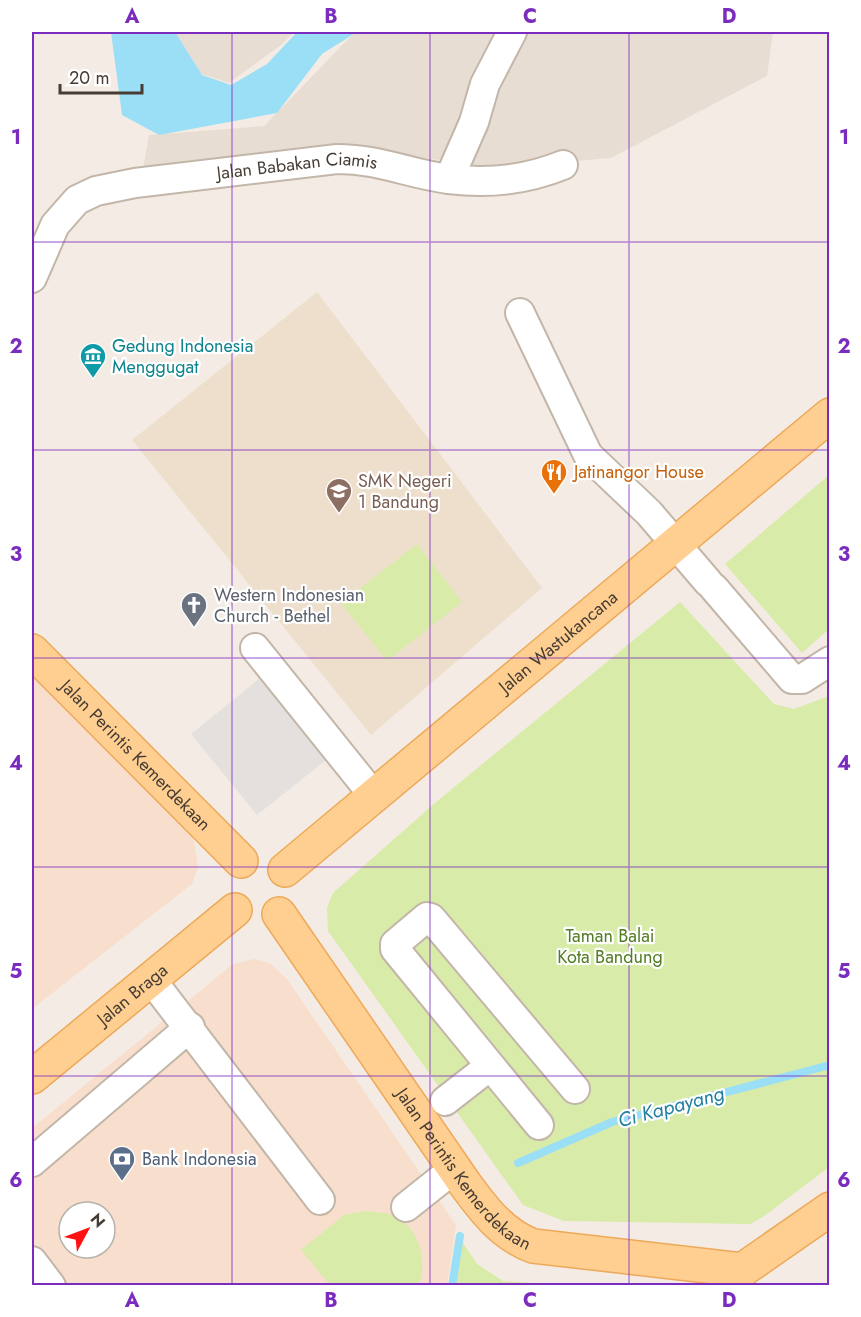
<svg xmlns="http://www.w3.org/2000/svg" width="861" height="1317" font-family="Jost,sans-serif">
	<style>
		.residential { fill: #e8ddd2 }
		.commercial { fill: #f8dfcd; fill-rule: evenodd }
		.education { fill: #eedfcd }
		.green { fill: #d8eba9 }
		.parking { fill: #e4e0dd }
		.water { fill: #9bdff6 }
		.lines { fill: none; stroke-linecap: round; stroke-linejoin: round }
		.stream { stroke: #9bdff6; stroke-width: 8 }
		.minor-casing { stroke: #c3b6a9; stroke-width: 32 }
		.major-casing { stroke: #eda959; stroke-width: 36 }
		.minor { stroke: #fff; stroke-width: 28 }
		.major { stroke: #ffcf92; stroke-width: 33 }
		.grid { fill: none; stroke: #7b2cbf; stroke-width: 1.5; stroke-opacity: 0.55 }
		.labels { text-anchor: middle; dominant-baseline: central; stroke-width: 4.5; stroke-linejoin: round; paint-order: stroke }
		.street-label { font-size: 18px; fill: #463c33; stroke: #fff }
		.culture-label { font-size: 18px; fill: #0d838f; stroke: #fff; text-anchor: start }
		.food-label { font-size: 18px; fill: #c56008; stroke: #fff; text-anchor: start }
		.education-label { font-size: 18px; fill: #785e54; stroke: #fff; text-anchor: start }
		.worship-label { font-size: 18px; fill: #5b616d; stroke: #fff; text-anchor: start }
		.park-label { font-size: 18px; fill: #527c22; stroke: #fff }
		.service-label { font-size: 18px; fill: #4e5e75; stroke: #fff; text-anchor: start }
		.water-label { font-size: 20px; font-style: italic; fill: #217fa1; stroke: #fff }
		.neatline { fill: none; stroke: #7b2cbf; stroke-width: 2 }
		.grid-label { font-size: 20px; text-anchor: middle; font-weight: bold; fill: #7b2cbf }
	</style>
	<rect width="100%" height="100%" fill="#f4ece4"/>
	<!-- residential -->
	<path class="residential" d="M 161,32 L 294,32 L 281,45 L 229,83 L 186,69 Z
		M 355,32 L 773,32 L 767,76 L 611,158 L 494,168 L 351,147 L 141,181 L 149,135 L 264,126 Z"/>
	<!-- commercial -->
	<path class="commercial" d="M 32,677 L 73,708 L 180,818 L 194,841 L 198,867 L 192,884 L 32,1009 Z
		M 254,959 L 270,963 L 287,979 L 456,1225 L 447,1285 L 32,1286 L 32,1128 L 233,964 ZM 69,1212 L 105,1212 L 105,1248 L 69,1248 Z"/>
	<!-- education -->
	<path class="education" d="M 317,292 L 542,588 L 371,735 L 132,440 Z"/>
	<!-- green -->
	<path class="green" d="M 829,475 L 829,629 L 802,653 L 725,564 Z
		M 417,544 L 462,602 L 387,661 L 341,603 Z
		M 680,602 L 774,704 L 794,709 L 829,696 L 829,1167 L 763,1217 L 750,1224 L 564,1221 L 523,1205 L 328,931 L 327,908 L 333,893 L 436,802 Z
		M 365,1211 C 372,1212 381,1212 389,1214 C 418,1222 428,1259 419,1285 L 330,1285 L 301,1250 L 344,1215 Z
		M 461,1240 L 477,1264 L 503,1281 L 563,1285 L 455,1285 Z"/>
	<!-- parking -->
	<path class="parking" d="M 264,675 L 330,757 L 257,815 L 191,734 Z"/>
	<!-- water -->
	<path class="water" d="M 111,32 L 175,32 L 202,75 L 231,85 L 267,64 L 297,32 L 357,32 L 322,54 L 277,113 L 159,135 L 122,115 Z"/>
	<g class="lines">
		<!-- stream -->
		<path class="stream" d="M 518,1163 L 612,1122 L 830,1065
			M 452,1286 L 460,1236"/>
		<!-- minor casing -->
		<g class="minor-casing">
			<g id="minor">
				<path d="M 449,179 L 474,122 L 485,84 L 512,32"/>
				<path id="s1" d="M 32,278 L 55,225 L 77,200 L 96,191 L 135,183 L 337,159 C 380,159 409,174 449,179 C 488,184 526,180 563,165"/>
				<path d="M 520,313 L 588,455 L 649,513 L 708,582"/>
				<path d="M 714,588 L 792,679 L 802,679 L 830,661"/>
				<path d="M 255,648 L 374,796"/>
				<path d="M 150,978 L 320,1200"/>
				<path d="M 445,1101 L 490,1066"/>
				<path d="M 539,1125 L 395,949 L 395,944 L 427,917 L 431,918 L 575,1089"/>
				<path d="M 32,1162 L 190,1027"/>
				<path d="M 406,1207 L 455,1168"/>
				<path d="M 32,1261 L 51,1286"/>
			</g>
		</g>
		<!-- major casing -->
		<g class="major-casing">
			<g id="major">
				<path id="s2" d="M 32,651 L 241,861"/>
				<path id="s3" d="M 285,870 L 830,415"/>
				<path id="s4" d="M 279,914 L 465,1184 C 484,1210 502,1234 533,1246 L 742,1270"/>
				<path id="s5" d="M 32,1077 L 235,910"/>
				<path d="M 725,1282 L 830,1209"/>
			</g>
		</g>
		<!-- minor -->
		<use href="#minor" class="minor"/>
		<!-- major -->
		<use href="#major" class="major"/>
	</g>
	<!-- grid -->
	<path class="grid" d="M 232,32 L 232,1286M 430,32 L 430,1286M 629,32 L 629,1286M 32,242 L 830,242M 32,450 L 830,450M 32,658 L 830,658M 32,867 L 830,867M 32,1076 L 830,1076"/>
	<!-- icons -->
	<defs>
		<g id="museum-pin" transform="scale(1.35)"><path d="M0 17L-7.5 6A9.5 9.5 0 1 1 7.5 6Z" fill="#0f9aa8" stroke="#fff"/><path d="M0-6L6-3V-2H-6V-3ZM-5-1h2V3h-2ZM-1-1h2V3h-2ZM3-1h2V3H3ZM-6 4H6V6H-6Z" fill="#fff"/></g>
		<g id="restaurant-pin" transform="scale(1.35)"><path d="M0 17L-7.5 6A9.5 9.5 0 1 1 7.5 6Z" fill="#e8710a" stroke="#fff"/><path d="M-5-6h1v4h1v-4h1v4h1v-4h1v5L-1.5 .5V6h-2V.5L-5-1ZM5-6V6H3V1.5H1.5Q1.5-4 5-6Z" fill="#fff"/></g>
		<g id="school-pin" transform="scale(1.35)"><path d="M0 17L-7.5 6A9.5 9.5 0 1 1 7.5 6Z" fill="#8d6e63" stroke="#fff"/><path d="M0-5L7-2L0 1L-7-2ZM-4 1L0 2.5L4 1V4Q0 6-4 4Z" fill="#fff"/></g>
		<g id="church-pin" transform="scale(1.35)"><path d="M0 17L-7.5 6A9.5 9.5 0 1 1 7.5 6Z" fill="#6b7280" stroke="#fff"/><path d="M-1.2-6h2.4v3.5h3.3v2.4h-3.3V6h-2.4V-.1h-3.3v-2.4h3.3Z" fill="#fff"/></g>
		<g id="bank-pin" transform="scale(1.35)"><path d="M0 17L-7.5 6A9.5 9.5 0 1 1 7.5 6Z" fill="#5c6f8a" stroke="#fff"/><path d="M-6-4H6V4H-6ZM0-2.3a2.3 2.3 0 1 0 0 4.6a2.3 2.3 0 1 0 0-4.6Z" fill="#fff"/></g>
	</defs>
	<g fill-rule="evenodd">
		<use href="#museum-pin" x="93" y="356"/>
		<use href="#restaurant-pin" x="554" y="472"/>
		<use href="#school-pin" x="339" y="491"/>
		<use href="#church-pin" x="194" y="605"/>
		<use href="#bank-pin" x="122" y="1159"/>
	</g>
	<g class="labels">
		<!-- street labels -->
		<g class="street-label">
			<text stroke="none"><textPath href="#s1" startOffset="315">Jalan Babakan Ciamis</textPath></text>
			<text stroke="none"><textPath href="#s3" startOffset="356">Jalan Wastukancana</textPath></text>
			<text stroke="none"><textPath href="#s2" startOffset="147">Jalan Perintis Kemerdekaan</textPath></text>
			<text stroke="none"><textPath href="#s5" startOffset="130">Jalan Braga</textPath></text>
			<text stroke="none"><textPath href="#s4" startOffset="316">Jalan Perintis Kemerdekaan</textPath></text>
		</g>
		<!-- culture labels -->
		<g class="culture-label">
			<text x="112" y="346">Gedung Indonesia<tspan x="112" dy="21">Menggugat</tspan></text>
		</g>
		<!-- food labels -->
		<g class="food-label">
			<text x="574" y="472">Jatinangor House</text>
		</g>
		<!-- education labels -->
		<g class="education-label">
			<text x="358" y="481">SMK Negeri<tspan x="358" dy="21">1 Bandung</tspan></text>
		</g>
		<!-- worship labels -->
		<g class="worship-label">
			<text x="214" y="595">Western Indonesian<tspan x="214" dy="21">Church - Bethel</tspan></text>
		</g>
		<!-- park labels -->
		<g class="park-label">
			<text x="610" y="936">Taman Balai<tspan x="610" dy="21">Kota Bandung</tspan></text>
		</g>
		<!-- service labels -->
		<g class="service-label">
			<text x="142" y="1159">Bank Indonesia</text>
		</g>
		<!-- water labels -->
		<g class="water-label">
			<text transform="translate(671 1107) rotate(-15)">Ci Kapayang</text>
		</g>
	</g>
	<!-- border -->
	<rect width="861" height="1317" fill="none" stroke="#ffffff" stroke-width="66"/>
	<!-- north arrow -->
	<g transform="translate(87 1230) rotate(49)"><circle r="28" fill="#ffffff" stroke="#b5b1ad" stroke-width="1.5"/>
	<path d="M0-4.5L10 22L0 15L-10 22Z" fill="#ff1011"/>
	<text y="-9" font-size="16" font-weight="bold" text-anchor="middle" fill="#463c33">N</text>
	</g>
	<!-- scale -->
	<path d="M60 84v9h82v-9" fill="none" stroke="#463c33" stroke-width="3"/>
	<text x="69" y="84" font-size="18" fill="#463c33" stroke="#ffffff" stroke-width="4.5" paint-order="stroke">20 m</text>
	<rect x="33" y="33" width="795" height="1251" class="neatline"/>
	<g class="grid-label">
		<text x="132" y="23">A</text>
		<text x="331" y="23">B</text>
		<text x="530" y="23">C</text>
		<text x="729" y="23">D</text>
		<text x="16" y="144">1</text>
		<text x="844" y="144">1</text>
		<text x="16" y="353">2</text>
		<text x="844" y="353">2</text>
		<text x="16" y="561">3</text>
		<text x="844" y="561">3</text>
		<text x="16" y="770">4</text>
		<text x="844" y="770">4</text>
		<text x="16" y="978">5</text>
		<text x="844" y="978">5</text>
		<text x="16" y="1187">6</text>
		<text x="844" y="1187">6</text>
		<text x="132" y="1307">A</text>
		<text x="331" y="1307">B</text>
		<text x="530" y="1307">C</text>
		<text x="729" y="1307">D</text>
	</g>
</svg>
